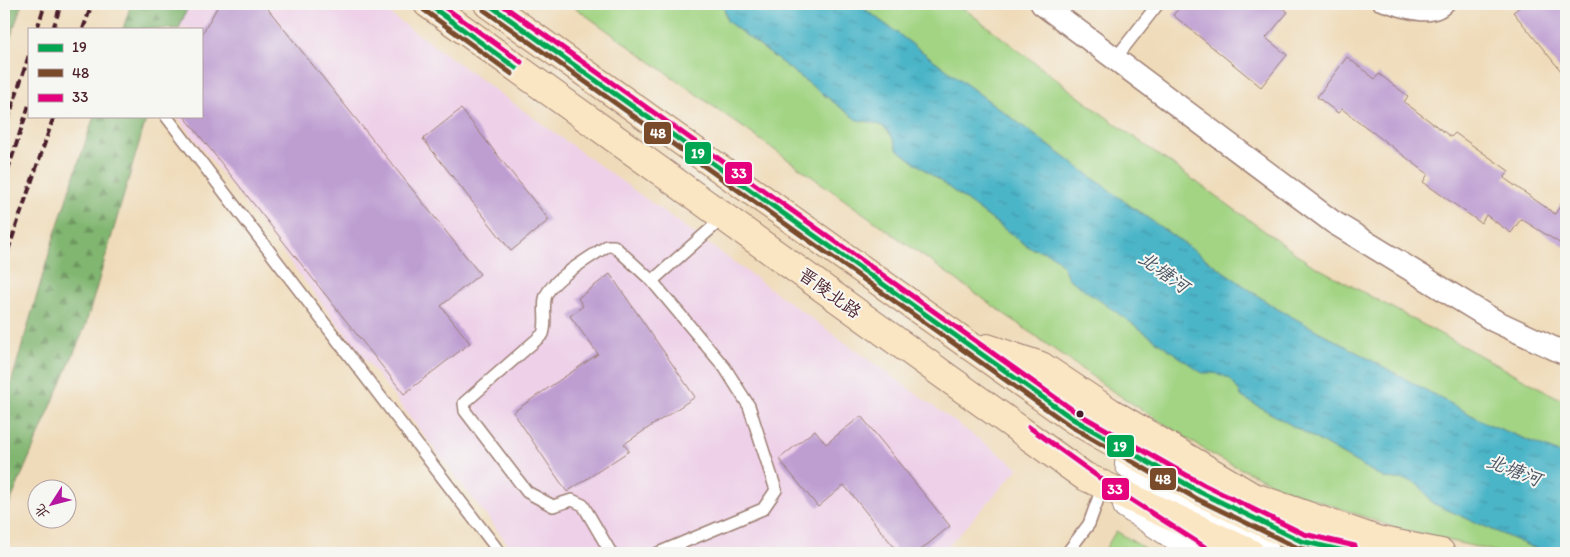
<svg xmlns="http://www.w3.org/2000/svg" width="1570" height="557" font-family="Itim,'LXGW WenKai TC',sans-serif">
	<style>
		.built { fill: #eed0e8 }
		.forest { fill: url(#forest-firs); stroke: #666a4e }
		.green { fill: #a2d483; stroke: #767a57 }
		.water { fill: url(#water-ripples); stroke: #4a6a7a }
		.building { fill: #be9ed1 }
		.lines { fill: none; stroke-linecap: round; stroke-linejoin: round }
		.service-casing { stroke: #9c7d72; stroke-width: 14 }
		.minor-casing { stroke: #9c7d72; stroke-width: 25 }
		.tertiary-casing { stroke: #9c7d72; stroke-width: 30 }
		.secondary-casing { stroke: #9c7d72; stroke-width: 30 }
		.service { stroke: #fff; stroke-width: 11 }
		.minor { stroke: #fff; stroke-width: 22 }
		.tertiary { stroke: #fff; stroke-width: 28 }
		.secondary { stroke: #fbe6c3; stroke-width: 28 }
		.rail { stroke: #4a1f2b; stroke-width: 4; stroke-dasharray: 8 4; stroke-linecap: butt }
		.bus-1-casing { stroke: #f6f6f2; stroke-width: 9 }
		.bus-2-casing { stroke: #f6f6f2; stroke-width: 9 }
		.bus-3-casing { stroke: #f6f6f2; stroke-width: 9 }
		.bus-1 { stroke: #00a651; stroke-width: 5 }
		.bus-2 { stroke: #7a4b2a; stroke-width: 5 }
		.bus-3 { stroke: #e5007d; stroke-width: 5 }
		.bus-dot { fill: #4a1f2b; stroke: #f6f6f2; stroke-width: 2 }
		.labels { text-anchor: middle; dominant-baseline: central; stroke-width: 4; stroke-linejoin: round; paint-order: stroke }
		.street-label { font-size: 18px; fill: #4a1f2b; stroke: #f6f6f2 }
		.water-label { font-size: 19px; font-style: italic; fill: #4a5462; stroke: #f6f6f2 }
		.line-badge { stroke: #f6f6f2; stroke-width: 2 }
		.badge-label { font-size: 14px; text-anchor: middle; font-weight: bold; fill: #fff }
	</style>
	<defs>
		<pattern id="forest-firs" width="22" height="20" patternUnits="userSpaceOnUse" patternTransform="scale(1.25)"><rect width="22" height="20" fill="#81b671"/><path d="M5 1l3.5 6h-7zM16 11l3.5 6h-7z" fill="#6c935d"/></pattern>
		<pattern id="water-ripples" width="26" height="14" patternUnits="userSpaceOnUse" patternTransform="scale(1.25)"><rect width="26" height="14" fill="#4bb5c8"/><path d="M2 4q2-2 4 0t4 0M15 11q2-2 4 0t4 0" fill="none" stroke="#4093a3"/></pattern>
	</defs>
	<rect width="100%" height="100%" fill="#f6f6f2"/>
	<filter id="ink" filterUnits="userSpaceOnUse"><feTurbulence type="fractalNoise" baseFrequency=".02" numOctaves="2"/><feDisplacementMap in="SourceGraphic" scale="10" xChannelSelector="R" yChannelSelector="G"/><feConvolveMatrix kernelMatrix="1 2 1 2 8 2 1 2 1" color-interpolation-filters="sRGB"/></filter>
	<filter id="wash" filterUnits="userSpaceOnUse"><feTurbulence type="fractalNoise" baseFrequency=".0096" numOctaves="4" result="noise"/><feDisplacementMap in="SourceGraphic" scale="20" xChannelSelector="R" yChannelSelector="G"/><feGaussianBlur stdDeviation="1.12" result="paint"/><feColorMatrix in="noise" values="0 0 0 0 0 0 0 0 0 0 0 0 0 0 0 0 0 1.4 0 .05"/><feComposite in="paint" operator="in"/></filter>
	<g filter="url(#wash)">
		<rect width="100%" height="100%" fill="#efdbb9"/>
		<!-- built -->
		<path class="built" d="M 189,4 L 376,4 L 1019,468 L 942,553 L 515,553 L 177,116 L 201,116 L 201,29 L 179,29 Z"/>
		<!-- forest -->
		<path class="forest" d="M 4,4 L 22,4 L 4,56 Z
			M 131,4 L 189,4 L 179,29 L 123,29 Z
			M 94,116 L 147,116 L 85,327 L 8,507 L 4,525 L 4,407 L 54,237 Z"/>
		<!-- green -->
		<path class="green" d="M 570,4 L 720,4 L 724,8 L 727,21 L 857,120 C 880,123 889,125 897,149 L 1030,248 C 1052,253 1060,256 1068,278 L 1233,381 L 1242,397 L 1384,478 L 1411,480 L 1422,486 L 1432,503 L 1545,553 L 1502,553 L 1399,529 L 1282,488 L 1216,457 L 1111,390 Z
			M 858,4 L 958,4 L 1095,109 L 1309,263 L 1566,402 L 1566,456 L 1486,423 L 1274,307 L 1132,207 Z
			M 1116,531 L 1152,553 L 1103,553 Z"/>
		<!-- water -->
		<path class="water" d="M 720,4 L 858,4 L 1132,207 L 1274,307 L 1486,423 L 1566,456 L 1566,553 L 1545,553 L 1432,503 C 1418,479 1411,480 1384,478 L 1242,397 C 1232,378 1225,372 1202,373 L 1068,278 C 1060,256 1052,253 1030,248 L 897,149 C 889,125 880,123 857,120 L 727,21 L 724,8 Z"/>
		<g id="blocks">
			<!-- building -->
			<path class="building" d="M 219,4 L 264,4 L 480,274 L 441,306 L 470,343 L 404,394 L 184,116 L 201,116 L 201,36 Z
				M 1183,4 L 1278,4 L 1288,12 L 1266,38 L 1287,55 L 1261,87 L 1173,15 Z
				M 1524,4 L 1558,4 L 1566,14 L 1566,77 L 1513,12 Z
				M 1347,57 L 1375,79 L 1379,74 L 1408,96 L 1404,102 L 1451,137 L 1455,133 L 1509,171 L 1504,178 L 1555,214 L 1566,196 L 1566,247 L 1521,219 L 1511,233 L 1486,215 L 1481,223 L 1423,182 L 1428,174 L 1342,109 L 1338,113 L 1317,97 Z
				M 461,109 L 549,220 L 511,251 L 423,139 Z
				M 610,274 L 695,397 L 624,444 L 629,451 L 567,492 L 513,412 L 598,354 L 570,316 L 583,306 L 578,298 Z
				M 861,416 L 950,526 L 917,553 L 899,553 L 844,485 L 818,507 L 779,459 L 815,430 L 826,444 Z"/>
		</g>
	</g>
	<g filter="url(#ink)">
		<use href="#blocks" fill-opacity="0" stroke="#9c7d72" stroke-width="1"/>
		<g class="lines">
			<!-- service casing -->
			<g class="service-casing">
				<path id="service" d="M 1379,4 C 1400,10 1432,25 1449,4
					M 1115,59 L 1158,4
					M 166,116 L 500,553
					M 652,281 L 724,217
					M 611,553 L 583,505 L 572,500 L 553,506 L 527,492 L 465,411 L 464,403 L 543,334 C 547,322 543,311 545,299 C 548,281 591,257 607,246 L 614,246 L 652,281 L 725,368 L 749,406 L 776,490 L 763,509 L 658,553
					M 1067,553 L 1089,524 L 1102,488"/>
			</g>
			<!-- minor casing -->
			<g class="minor-casing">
				<path id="minor" d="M 1042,4 L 1333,222 L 1495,321 L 1566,354"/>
			</g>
			<!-- tertiary casing -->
			<g class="tertiary-casing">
				<path id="tertiary" d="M 1129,464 L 1266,553
					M 1127,505 L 1201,553"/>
			</g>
			<!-- secondary casing -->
			<g class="secondary-casing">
				<path id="secondary" d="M 428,4 L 1084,476 L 1250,553
					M 488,4 L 1073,419 L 1200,492 L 1301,541 L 1353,553
					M 987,348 L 1041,366 L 1110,412 L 1251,496 L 1377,540 L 1441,553"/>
			</g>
			<!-- service -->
			<use href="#service" class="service"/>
			<!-- minor -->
			<use href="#minor" class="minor"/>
			<!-- tertiary -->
			<use href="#tertiary" class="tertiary"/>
			<!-- secondary -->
			<use href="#secondary" class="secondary"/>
			<!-- rail -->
			<path class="rail" d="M 37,29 L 45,4
				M 53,29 L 61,4
				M 83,29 L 92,4
				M 4,132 L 29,55
				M 4,182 L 29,105
				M 4,262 L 54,116"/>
			<!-- bus-1 casing -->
			<g class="bus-1-casing">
				<path id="bus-1" d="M 428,4 L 516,68
					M 488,4 L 1073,419 L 1200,492 L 1301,541 L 1353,553"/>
			</g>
			<!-- bus-2 casing -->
			<g class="bus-2-casing">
				<path id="bus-2" d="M 424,10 L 512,74
					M 484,10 L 1069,425 L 1197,499 L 1298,548 L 1321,553"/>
			</g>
			<!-- bus-3 casing -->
			<g class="bus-3-casing">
				<path id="bus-3" d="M 440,4 L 521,62
					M 501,4 L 1077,413 L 1204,485 L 1304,534 L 1355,546
					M 1029,427 L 1122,494 L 1205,547"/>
			</g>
			<!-- bus-1 -->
			<use href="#bus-1" class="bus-1"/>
			<!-- bus-2 -->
			<use href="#bus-2" class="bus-2"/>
			<!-- bus-3 -->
			<use href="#bus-3" class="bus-3"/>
		</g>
	</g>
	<!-- markers -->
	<circle class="bus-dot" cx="1080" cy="414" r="4.5"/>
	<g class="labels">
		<!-- street labels -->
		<g class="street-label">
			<text transform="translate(830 293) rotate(36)">晋陵北路</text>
		</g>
		<!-- water labels -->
		<g class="water-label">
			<text transform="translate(1164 272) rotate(36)">北塘河</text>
			<text transform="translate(1514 470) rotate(21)">北塘河</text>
		</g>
	</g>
	<g class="line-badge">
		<rect x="643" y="121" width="29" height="24" rx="5" fill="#7a4b2a"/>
		<rect x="684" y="141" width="28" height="24" rx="5" fill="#00a651"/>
		<rect x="724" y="161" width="29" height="24" rx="5" fill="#e5007d"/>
		<rect x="1106" y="434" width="29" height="24" rx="5" fill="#00a651"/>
		<rect x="1149" y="467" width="28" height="24" rx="5" fill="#7a4b2a"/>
		<rect x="1101" y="477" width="29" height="24" rx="5" fill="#e5007d"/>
	</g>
	<g class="badge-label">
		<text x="658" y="138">48</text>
		<text x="698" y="158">19</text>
		<text x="739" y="178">33</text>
		<text x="1120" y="451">19</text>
		<text x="1163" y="484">48</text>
		<text x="1115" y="494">33</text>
	</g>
	<!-- margin -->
	<rect width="1570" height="557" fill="none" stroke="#f6f6f2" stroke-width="20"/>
	<!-- legend -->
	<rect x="28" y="28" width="175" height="90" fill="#f6f6f2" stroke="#b1a0a2"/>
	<rect x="38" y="44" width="25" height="8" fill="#00a651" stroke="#b1a0a2"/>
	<text x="72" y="52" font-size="15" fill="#4a1f2b">19</text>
	<rect x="38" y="69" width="25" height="8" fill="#7a4b2a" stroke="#b1a0a2"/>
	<text x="72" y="78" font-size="15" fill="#4a1f2b">48</text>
	<rect x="38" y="94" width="25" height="8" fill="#e5007d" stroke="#b1a0a2"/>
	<text x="72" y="102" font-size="15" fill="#4a1f2b">33</text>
	<!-- north arrow -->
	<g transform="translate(52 504) rotate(234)"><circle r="24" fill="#f6f6f2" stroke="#b1a0a2"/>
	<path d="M0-4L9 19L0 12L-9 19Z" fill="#b5179e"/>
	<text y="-8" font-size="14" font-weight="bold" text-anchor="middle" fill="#4a1f2b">北</text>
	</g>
</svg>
